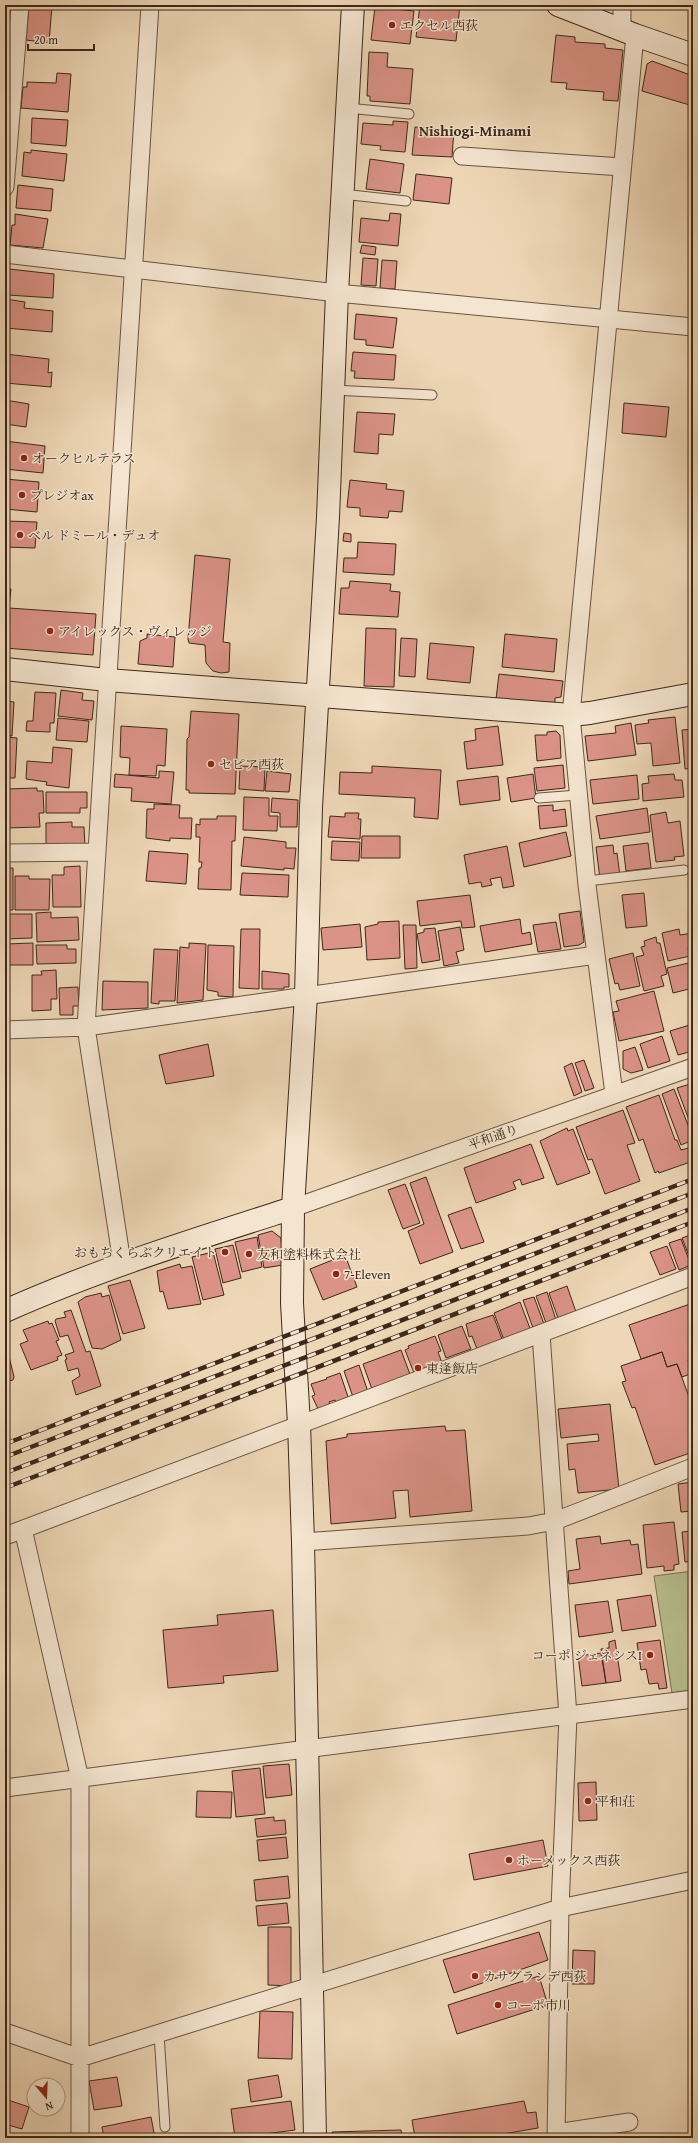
<svg xmlns="http://www.w3.org/2000/svg" width="698" height="2143" font-family="'Gentium Book Plus','Noto Serif JP',serif">
	<style>
		.green { fill: #b8be8e; stroke: #7a7354 }
		.building { fill: #db9387; stroke: #3d281a }
		.lines { fill: none; stroke-linecap: round; stroke-linejoin: round }
		.lane-casing { stroke: #695441; stroke-width: 11 }
		.street-casing { stroke: #695441; stroke-width: 19 }
		.secondary-casing { stroke: #3d281a; stroke-width: 24 }
		.lane { stroke: #f4e5d0; stroke-width: 9 }
		.street { stroke: #f4e5d0; stroke-width: 17 }
		.secondary { stroke: #f4e5d0; stroke-width: 22 }
		.rail-casing { stroke: #3d281a; stroke-width: 4.5 }
		.rail { stroke: #f4e5d0; stroke-width: 3; stroke-dasharray: 9; stroke-linecap: butt }
		.poi-dot { fill: #8f2418; stroke: #f4e5d0; stroke-width: 1.5 }
		.labels { text-anchor: middle; dominant-baseline: central; stroke-width: 3; stroke-linejoin: round; paint-order: stroke }
		.poi-label { font-size: 13px; fill: #3d281a; stroke: #f4e5d0; text-anchor: start }
		.street-label { font-size: 13px; fill: #3d281a; stroke: #f4e5d0 }
		.quarter-label { font-size: 15px; font-weight: bold; fill: #3d281a; stroke: #f4e5d0 }
	</style>
	<rect width="100%" height="100%" fill="#eed7b6"/>
	<filter id="stains"><feTurbulence type="fractalNoise" baseFrequency=".005" numOctaves="4"/><feColorMatrix values="0 0 0 0 .2 0 0 0 0 .09 0 0 0 0 .02 0 0 0 .5 -.17"/></filter>
	<radialGradient id="worn" r=".72"><stop offset=".6" stop-color="#630" stop-opacity="0"/><stop offset="1" stop-color="#630" stop-opacity=".3"/></radialGradient>
	<!-- green -->
	<path class="green" d="M 693,1571 L 693,1690 L 672,1693 L 654,1576 Z"/>
	<!-- building -->
	<path class="building" d="M 29,5 L 52,5 L 49,43 L 26,40 Z
		M 420,5 L 460,5 L 456,41 L 416,37 Z
		M 375,7 L 414,11 L 410,44 L 371,40 Z
		M 556,35 L 575,37 L 575,42 L 605,44 L 605,48 L 623,50 L 618,101 L 603,100 L 604,92 L 566,89 L 567,83 L 551,82 Z
		M 369,52 L 388,53 L 387,67 L 413,69 L 410,104 L 370,101 L 370,96 L 367,96 Z
		M 652,61 L 693,76 L 693,106 L 642,91 L 647,64 Z
		M 57,73 L 71,74 L 68,112 L 21,108 L 23,87 L 27,87 L 27,82 L 56,83 Z
		M 32,118 L 68,120 L 66,146 L 31,143 Z
		M 393,121 L 408,122 L 405,152 L 380,150 L 381,146 L 361,144 L 363,123 L 393,125 Z
		M 415,127 L 454,130 L 452,157 L 412,155 Z
		M 31,150 L 67,154 L 64,181 L 22,176 L 24,152 L 31,153 Z
		M 370,159 L 404,164 L 400,193 L 366,189 Z
		M 416,174 L 452,178 L 449,204 L 413,200 Z
		M 18,185 L 53,189 L 51,211 L 16,208 Z
		M 390,213 L 401,214 L 398,246 L 359,242 L 361,218 L 389,221 Z
		M 15,214 L 48,219 L 43,248 L 10,245 L 12,225 L 15,225 Z
		M 362,245 L 376,247 L 375,255 L 360,253 Z
		M 363,258 L 378,259 L 376,286 L 361,285 Z
		M 382,260 L 397,261 L 395,289 L 380,288 Z
		M 9,269 L 54,274 L 53,298 L 8,295 Z
		M 5,299 L 25,302 L 24,308 L 53,311 L 52,332 L 5,328 Z
		M 356,314 L 397,318 L 393,348 L 366,345 L 366,340 L 354,339 Z
		M 353,352 L 396,355 L 394,380 L 354,378 L 355,371 L 351,371 Z
		M 5,354 L 49,359 L 48,373 L 52,372 L 51,387 L 5,383 Z
		M 5,400 L 29,404 L 26,427 L 5,424 Z
		M 624,403 L 669,407 L 666,437 L 622,433 Z
		M 357,412 L 395,414 L 393,435 L 379,434 L 378,454 L 354,452 Z
		M 5,441 L 45,446 L 43,473 L 5,469 Z
		M 5,479 L 39,482 L 37,512 L 5,509 Z
		M 350,480 L 387,484 L 386,489 L 404,491 L 402,512 L 389,511 L 388,518 L 360,516 L 360,508 L 347,507 Z
		M 5,521 L 37,522 L 35,548 L 5,547 Z
		M 344,533 L 351,534 L 351,542 L 343,541 Z
		M 358,542 L 396,544 L 394,575 L 343,572 L 344,558 L 357,558 Z
		M 195,555 L 230,559 L 223,642 L 230,643 L 229,672 L 221,673 L 213,671 L 206,663 L 205,645 L 189,643 L 188,639 Z
		M 350,581 L 391,584 L 390,591 L 400,592 L 398,617 L 339,614 L 341,588 L 349,588 Z
		M 5,588 L 11,589 L 9,608 L 96,614 L 93,655 L 5,648 Z
		M 366,628 L 396,629 L 394,687 L 364,686 Z
		M 147,634 L 175,637 L 173,667 L 138,664 L 140,641 L 147,638 Z
		M 505,634 L 557,639 L 554,672 L 502,667 Z
		M 401,638 L 417,639 L 415,677 L 399,676 Z
		M 430,643 L 474,647 L 470,683 L 427,679 Z
		M 499,674 L 563,681 L 561,697 L 555,698 L 555,705 L 496,699 Z
		M 61,690 L 83,693 L 82,700 L 94,701 L 92,720 L 58,716 Z
		M 35,692 L 56,693 L 54,723 L 50,723 L 50,732 L 26,731 L 27,721 L 33,721 Z
		M 5,701 L 14,702 L 12,736 L 5,735 Z
		M 191,711 L 239,714 L 235,794 L 189,793 L 189,790 L 186,790 L 187,739 L 189,737 Z
		M 675,717 L 680,763 L 653,766 L 651,743 L 637,744 L 635,725 L 649,723 L 648,720 Z
		M 58,718 L 89,721 L 87,742 L 56,740 Z
		M 631,723 L 636,755 L 588,761 L 585,736 L 616,733 L 615,726 Z
		M 121,726 L 167,729 L 165,766 L 157,765 L 156,776 L 129,775 L 130,758 L 120,757 Z
		M 498,726 L 503,765 L 467,769 L 464,742 L 476,740 L 475,729 Z
		M 693,729 L 693,768 L 685,769 L 682,730 Z
		M 556,731 L 560,735 L 561,758 L 537,761 L 535,735 L 547,735 L 547,732 Z
		M 5,737 L 17,738 L 15,778 L 5,778 Z
		M 53,747 L 72,749 L 69,788 L 46,785 L 47,782 L 26,779 L 27,761 L 52,763 Z
		M 563,765 L 565,788 L 537,791 L 534,768 Z
		M 240,766 L 265,767 L 264,791 L 239,789 Z
		M 372,766 L 441,770 L 438,819 L 414,817 L 415,798 L 339,794 L 340,772 L 372,773 Z
		M 159,771 L 174,772 L 171,804 L 131,801 L 132,788 L 114,787 L 115,774 L 159,778 Z
		M 267,771 L 291,774 L 289,792 L 265,791 Z
		M 533,774 L 536,798 L 511,802 L 507,778 Z
		M 674,774 L 675,780 L 682,780 L 684,797 L 643,801 L 642,784 L 649,783 L 648,776 Z
		M 637,775 L 639,799 L 593,804 L 590,780 Z
		M 498,776 L 500,800 L 460,805 L 457,781 Z
		M 37,788 L 37,791 L 43,791 L 44,813 L 39,813 L 40,827 L 5,828 L 5,789 Z
		M 46,792 L 87,792 L 87,808 L 80,808 L 80,813 L 46,813 Z
		M 244,797 L 269,798 L 269,816 L 278,816 L 277,831 L 243,830 Z
		M 272,798 L 298,800 L 297,827 L 280,827 L 280,813 L 271,812 Z
		M 154,804 L 180,805 L 179,818 L 192,818 L 191,839 L 170,838 L 170,841 L 146,838 L 147,809 L 154,809 Z
		M 553,805 L 553,811 L 565,809 L 567,826 L 540,829 L 538,806 Z
		M 647,808 L 650,832 L 600,839 L 596,816 Z
		M 666,812 L 668,823 L 680,821 L 684,856 L 674,857 L 675,860 L 656,862 L 650,815 Z
		M 345,813 L 359,813 L 358,819 L 361,819 L 360,839 L 328,837 L 330,816 L 345,817 Z
		M 217,816 L 236,816 L 235,841 L 232,841 L 231,890 L 198,889 L 199,868 L 201,868 L 202,862 L 199,862 L 200,837 L 196,837 L 196,824 L 200,825 L 200,819 L 217,819 Z
		M 72,822 L 72,827 L 84,827 L 85,847 L 46,847 L 46,823 Z
		M 566,832 L 571,856 L 524,867 L 519,843 Z
		M 362,836 L 400,836 L 400,858 L 361,858 Z
		M 244,837 L 286,842 L 286,848 L 296,848 L 294,869 L 284,868 L 284,870 L 241,866 Z
		M 332,841 L 360,842 L 359,861 L 331,860 Z
		M 648,843 L 651,868 L 626,871 L 623,846 Z
		M 613,845 L 614,854 L 617,853 L 620,876 L 600,879 L 596,847 Z
		M 507,846 L 514,886 L 503,888 L 501,877 L 490,879 L 492,885 L 482,887 L 481,882 L 469,884 L 464,855 Z
		M 149,851 L 188,854 L 186,884 L 146,881 Z
		M 80,866 L 81,907 L 53,907 L 52,875 L 64,875 L 64,867 Z
		M 5,868 L 13,868 L 13,910 L 5,910 Z
		M 242,873 L 289,875 L 288,897 L 240,895 Z
		M 15,876 L 29,876 L 29,879 L 50,879 L 49,910 L 15,910 Z
		M 644,893 L 647,926 L 626,928 L 622,895 Z
		M 470,895 L 475,927 L 462,928 L 461,921 L 420,926 L 417,901 Z
		M 580,911 L 584,942 L 579,945 L 564,947 L 559,914 Z
		M 51,912 L 51,918 L 78,917 L 79,940 L 37,942 L 36,913 Z
		M 5,914 L 32,914 L 32,938 L 5,939 Z
		M 520,919 L 522,934 L 530,932 L 532,944 L 485,952 L 480,926 Z
		M 399,921 L 400,958 L 367,960 L 365,927 L 378,924 L 378,922 Z
		M 556,922 L 561,949 L 538,952 L 533,925 Z
		M 360,924 L 362,947 L 323,950 L 321,928 Z
		M 403,925 L 416,925 L 417,968 L 405,969 Z
		M 460,927 L 464,950 L 456,952 L 459,963 L 444,966 L 438,931 Z
		M 435,928 L 440,960 L 422,963 L 417,934 L 424,932 L 424,929 Z
		M 241,929 L 260,929 L 259,989 L 239,988 Z
		M 679,929 L 680,935 L 693,933 L 693,947 L 688,948 L 690,956 L 668,961 L 662,933 Z
		M 656,937 L 657,943 L 660,943 L 667,974 L 661,976 L 664,986 L 644,991 L 636,957 L 644,955 L 641,947 L 645,946 L 644,941 Z
		M 33,943 L 33,965 L 5,965 L 5,944 Z
		M 189,943 L 206,944 L 203,1000 L 177,1003 L 180,947 L 189,948 Z
		M 36,945 L 67,945 L 67,949 L 76,949 L 76,963 L 37,964 Z
		M 208,945 L 234,946 L 233,997 L 218,996 L 218,992 L 207,990 Z
		M 154,949 L 178,950 L 175,1001 L 159,1001 L 159,1004 L 151,1003 Z
		M 633,953 L 640,986 L 620,990 L 618,983 L 615,984 L 609,959 Z
		M 693,962 L 693,988 L 673,993 L 667,968 Z
		M 56,970 L 57,999 L 51,999 L 51,1010 L 32,1011 L 32,975 L 42,975 L 41,971 Z
		M 262,971 L 289,974 L 289,987 L 284,987 L 284,989 L 262,989 Z
		M 103,981 L 148,982 L 148,1008 L 102,1010 Z
		M 78,987 L 79,1006 L 73,1006 L 73,1015 L 60,1015 L 59,988 Z
		M 654,991 L 664,1031 L 619,1041 L 613,1012 L 619,1011 L 616,1001 Z
		M 693,1024 L 693,1051 L 678,1055 L 670,1031 Z
		M 662,1036 L 670,1061 L 648,1068 L 640,1044 Z
		M 208,1044 L 214,1076 L 166,1084 L 159,1055 Z
		M 635,1047 L 643,1070 L 631,1073 L 623,1069 L 623,1051 Z
		M 584,1060 L 594,1088 L 585,1091 L 575,1063 Z
		M 572,1063 L 582,1092 L 574,1096 L 564,1067 Z
		M 690,1084 L 693,1093 L 693,1131 L 677,1088 Z
		M 674,1089 L 693,1138 L 693,1140 L 681,1145 L 662,1094 Z
		M 659,1095 L 675,1140 L 677,1140 L 681,1150 L 692,1147 L 693,1161 L 659,1173 L 658,1171 L 655,1173 L 643,1139 L 639,1141 L 626,1107 Z
		M 623,1110 L 635,1143 L 627,1145 L 640,1181 L 605,1194 L 592,1159 L 588,1160 L 576,1127 Z
		M 567,1128 L 568,1131 L 573,1129 L 590,1173 L 557,1185 L 540,1141 Z
		M 531,1144 L 544,1178 L 522,1185 L 520,1179 L 513,1182 L 516,1189 L 476,1203 L 464,1168 Z
		M 426,1177 L 453,1252 L 420,1264 L 408,1231 L 424,1224 L 410,1183 Z
		M 405,1184 L 420,1223 L 403,1229 L 388,1190 Z
		M 471,1207 L 484,1242 L 461,1249 L 448,1215 Z
		M 272,1231 L 281,1238 L 283,1265 L 264,1268 L 258,1235 Z
		M 693,1234 L 693,1266 L 682,1238 Z
		M 257,1237 L 262,1267 L 242,1272 L 235,1242 Z
		M 681,1239 L 691,1265 L 679,1270 L 669,1243 Z
		M 233,1245 L 241,1278 L 223,1283 L 215,1249 Z
		M 667,1246 L 676,1269 L 660,1275 L 650,1252 Z
		M 213,1252 L 224,1295 L 203,1300 L 192,1257 Z
		M 345,1255 L 357,1287 L 323,1300 L 310,1269 Z
		M 180,1264 L 181,1268 L 192,1266 L 201,1304 L 168,1309 L 163,1291 L 160,1292 L 157,1271 Z
		M 130,1280 L 145,1328 L 123,1334 L 108,1286 Z
		M 567,1286 L 576,1312 L 558,1318 L 549,1293 Z
		M 547,1292 L 556,1320 L 546,1323 L 536,1296 Z
		M 101,1293 L 102,1297 L 109,1295 L 121,1340 L 102,1349 L 92,1348 L 78,1302 L 85,1297 Z
		M 534,1297 L 544,1324 L 533,1328 L 523,1300 Z
		M 520,1302 L 531,1331 L 504,1340 L 494,1313 Z
		M 693,1303 L 693,1358 L 688,1360 L 693,1373 L 682,1377 L 677,1364 L 667,1367 L 662,1352 L 641,1359 L 629,1325 Z
		M 71,1310 L 86,1352 L 90,1351 L 101,1386 L 76,1395 L 72,1381 L 80,1376 L 78,1368 L 68,1371 L 65,1360 L 67,1359 L 65,1355 L 74,1352 L 68,1335 L 60,1337 L 55,1321 L 56,1319 L 66,1317 L 64,1312 Z
		M 493,1315 L 502,1339 L 477,1349 L 472,1336 L 469,1337 L 466,1324 Z
		M 48,1321 L 49,1324 L 52,1323 L 59,1340 L 56,1341 L 62,1355 L 57,1357 L 58,1360 L 31,1370 L 20,1344 L 28,1341 L 23,1330 Z
		M 462,1326 L 471,1349 L 446,1358 L 438,1335 Z
		M 435,1336 L 441,1351 L 438,1352 L 442,1363 L 414,1373 L 405,1350 L 409,1348 L 408,1346 Z
		M 5,1340 L 14,1377 L 13,1380 L 6,1382 Z
		M 401,1350 L 411,1377 L 373,1392 L 363,1364 Z
		M 662,1352 L 667,1367 L 677,1364 L 693,1408 L 693,1452 L 655,1465 L 635,1407 L 632,1408 L 622,1382 L 626,1381 L 621,1366 Z
		M 359,1365 L 368,1392 L 353,1397 L 344,1371 Z
		M 340,1373 L 349,1400 L 336,1405 L 335,1400 L 329,1402 L 331,1407 L 319,1411 L 312,1396 L 315,1395 L 311,1384 L 327,1379 L 326,1378 Z
		M 610,1404 L 619,1489 L 578,1493 L 575,1469 L 569,1470 L 567,1444 L 599,1441 L 598,1434 L 561,1438 L 558,1409 Z
		M 445,1426 L 446,1431 L 465,1430 L 472,1511 L 410,1517 L 408,1490 L 393,1491 L 396,1518 L 331,1524 L 326,1441 L 347,1437 L 347,1434 Z
		M 693,1482 L 693,1511 L 681,1512 L 678,1484 Z
		M 674,1522 L 679,1564 L 674,1565 L 674,1570 L 664,1571 L 664,1566 L 647,1568 L 643,1525 Z
		M 693,1531 L 693,1561 L 685,1562 L 682,1532 Z
		M 600,1536 L 601,1544 L 630,1540 L 631,1545 L 638,1544 L 642,1574 L 569,1584 L 568,1571 L 580,1569 L 576,1539 Z
		M 651,1595 L 656,1626 L 622,1631 L 617,1600 Z
		M 608,1601 L 613,1632 L 579,1637 L 575,1605 Z
		M 273,1610 L 278,1671 L 223,1676 L 224,1683 L 168,1688 L 163,1630 L 218,1625 L 217,1615 Z
		M 615,1640 L 621,1681 L 606,1683 L 601,1649 L 609,1648 L 609,1642 Z
		M 660,1640 L 667,1688 L 659,1689 L 658,1683 L 649,1684 L 646,1669 L 641,1670 L 637,1643 Z
		M 601,1653 L 606,1683 L 582,1686 L 578,1656 Z
		M 289,1764 L 292,1795 L 266,1798 L 263,1766 Z
		M 260,1768 L 265,1814 L 236,1817 L 232,1771 Z
		M 596,1782 L 597,1820 L 579,1821 L 578,1783 Z
		M 197,1791 L 232,1792 L 231,1818 L 196,1817 Z
		M 274,1817 L 274,1821 L 285,1820 L 286,1834 L 257,1837 L 255,1819 Z
		M 286,1837 L 288,1858 L 259,1861 L 257,1840 Z
		M 543,1840 L 548,1866 L 474,1880 L 469,1854 Z
		M 288,1876 L 290,1898 L 256,1901 L 254,1880 Z
		M 287,1903 L 289,1923 L 258,1926 L 256,1906 Z
		M 268,1927 L 291,1927 L 291,1986 L 268,1985 Z
		M 539,1932 L 548,1960 L 454,1993 L 443,1960 Z
		M 573,1950 L 595,1951 L 594,1984 L 572,1984 Z
		M 539,1976 L 548,2005 L 457,2034 L 448,2005 Z
		M 260,2011 L 293,2012 L 292,2059 L 258,2058 Z
		M 278,2075 L 282,2097 L 251,2102 L 248,2080 Z
		M 117,2077 L 122,2106 L 94,2110 L 89,2081 Z
		M 5,2099 L 29,2107 L 22,2129 L 5,2124 Z
		M 291,2101 L 295,2130 L 235,2138 L 231,2109 Z
		M 524,2101 L 527,2113 L 536,2112 L 538,2128 L 480,2138 L 415,2138 L 412,2120 Z
		M 151,2117 L 155,2138 L 104,2138 L 102,2127 Z
		M 401,2130 L 402,2138 L 332,2138 L 332,2132 Z"/>
	<g class="lines">
		<!-- lane casing -->
		<g class="lane-casing">
			<path id="lane" d="M 347,108 L 409,114
				M 342,194 L 406,201
				M 333,390 L 432,395
				M 539,798 L 578,795
				M 587,881 L 684,870
				M 159,2034 L 165,2127"/>
		</g>
		<!-- street casing -->
		<g class="street-casing">
			<path id="street" d="M 622,29 L 622,5
				M 462,156 L 622,167
				M 5,187 L 20,5
				M 5,254 L 337,293 L 693,327
				M 5,853 L 97,852
				M 5,1030 L 86,1027 L 596,955
				M 614,1094 L 587,885 L 571,715 L 635,35
				M 293,1208 L 693,1067
				M 122,1263 L 86,1027 L 150,5
				M 541,1334 L 568,1716 L 560,1908 L 556,2138
				M 23,1529 L 80,1779 L 80,2138
				M 5,1536 L 693,1276
				M 303,1542 L 528,1526 L 555,1521 L 693,1467
				M 5,1788 L 693,1699
				M 5,2032 L 80,2058 L 560,1908 L 693,1880
				M 556,2133 L 629,2122"/>
		</g>
		<!-- secondary casing -->
		<g class="secondary-casing">
			<path id="secondary" d="M 558,5 L 635,35 L 693,55
				M 5,669 L 107,680 L 571,715 L 590,713 L 693,694
				M 5,1311 C 99,1269 196,1239 293,1208
				M 315,2138 L 303,1542 L 299,1424 L 292,1303 L 293,1208 L 306,995 L 311,807 L 328,517 L 337,293 L 353,5"/>
		</g>
		<!-- lane -->
		<use href="#lane" class="lane"/>
		<!-- street -->
		<use href="#street" class="street"/>
		<!-- secondary -->
		<use href="#secondary" class="secondary"/>
		<!-- rail casing -->
		<g class="rail-casing">
			<path id="rail" d="M 5,1444 L 693,1179
				M 5,1457 L 693,1193
				M 5,1473 L 693,1208
				M 5,1488 L 693,1222"/>
		</g>
		<!-- rail -->
		<use href="#rail" class="rail"/>
	</g>
	<!-- markers -->
	<g class="poi-dot">
		<circle cx="392" cy="25" r="4"/>
		<circle cx="24" cy="458" r="4"/>
		<circle cx="22" cy="495" r="4"/>
		<circle cx="20" cy="535" r="4"/>
		<circle cx="50" cy="631" r="4"/>
		<circle cx="211" cy="764" r="4"/>
		<circle cx="225" cy="1252" r="4"/>
		<circle cx="249" cy="1254" r="4"/>
		<circle cx="336" cy="1274" r="4"/>
		<circle cx="418" cy="1368" r="4"/>
		<circle cx="650" cy="1655" r="4"/>
		<circle cx="588" cy="1801" r="4"/>
		<circle cx="509" cy="1860" r="4"/>
		<circle cx="475" cy="1976" r="4"/>
		<circle cx="498" cy="2005" r="4"/>
	</g>
	<g class="labels">
		<!-- poi labels -->
		<g class="poi-label">
			<text x="400" y="25">エクセル西荻</text>
			<text x="32" y="458">オークヒルテラス</text>
			<text x="30" y="495">プレジオax</text>
			<text x="28" y="535">ベル ドミール・デュオ</text>
			<text x="58" y="631">アイレックス・ヴィレッジ</text>
			<text x="219" y="764">セピア西荻</text>
			<text x="217" y="1252" text-anchor="end">おもちくらぶクリエイト</text>
			<text x="257" y="1254">友和塗料株式会社</text>
			<text x="344" y="1274">7-Eleven</text>
			<text x="426" y="1368">東逢飯店</text>
			<text x="642" y="1655" text-anchor="end">コーポ ジェネシスI</text>
			<text x="596" y="1801">平和荘</text>
			<text x="517" y="1860">ホーメックス西荻</text>
			<text x="483" y="1976">カサグランデ西荻</text>
			<text x="506" y="2005">コーポ市川</text>
		</g>
		<!-- street labels -->
		<g class="street-label">
			<text transform="translate(493 1137) rotate(-19)">平和通り</text>
		</g>
		<!-- quarter labels -->
		<g class="quarter-label">
			<text x="475" y="130">Nishiogi-Minami</text>
		</g>
	</g>
	<!-- margin -->
	<rect width="698" height="2143" fill="none" stroke="#eed7b6" stroke-width="20"/>
	<rect x="6" y="6" width="686" height="2131" fill="none" stroke="#3d281a" stroke-width="2"/>
	<rect x="10" y="10" width="678" height="2123" fill="none" stroke="#3d281a"/>
	<!-- north arrow -->
	<g transform="translate(46 2097) rotate(161)"><circle r="19" fill="#f4e5d0" stroke="#ab9987"/>
	<path d="M0-3L7 15L0 10L-7 15Z" fill="#8f2418"/>
	<text y="-6" font-size="11" font-weight="bold" text-anchor="middle" fill="#3d281a">N</text>
	</g>
	<!-- scale -->
	<path d="M28 44v6h66v-6" fill="none" stroke="#3d281a" stroke-width="2"/>
	<text x="34" y="44" font-size="12" fill="#3d281a" stroke="#f4e5d0" stroke-width="3" paint-order="stroke">20 m</text>
	<rect width="100%" height="100%" filter="url(#stains)"/>
	<rect width="100%" height="100%" fill="url(#worn)"/>
</svg>
